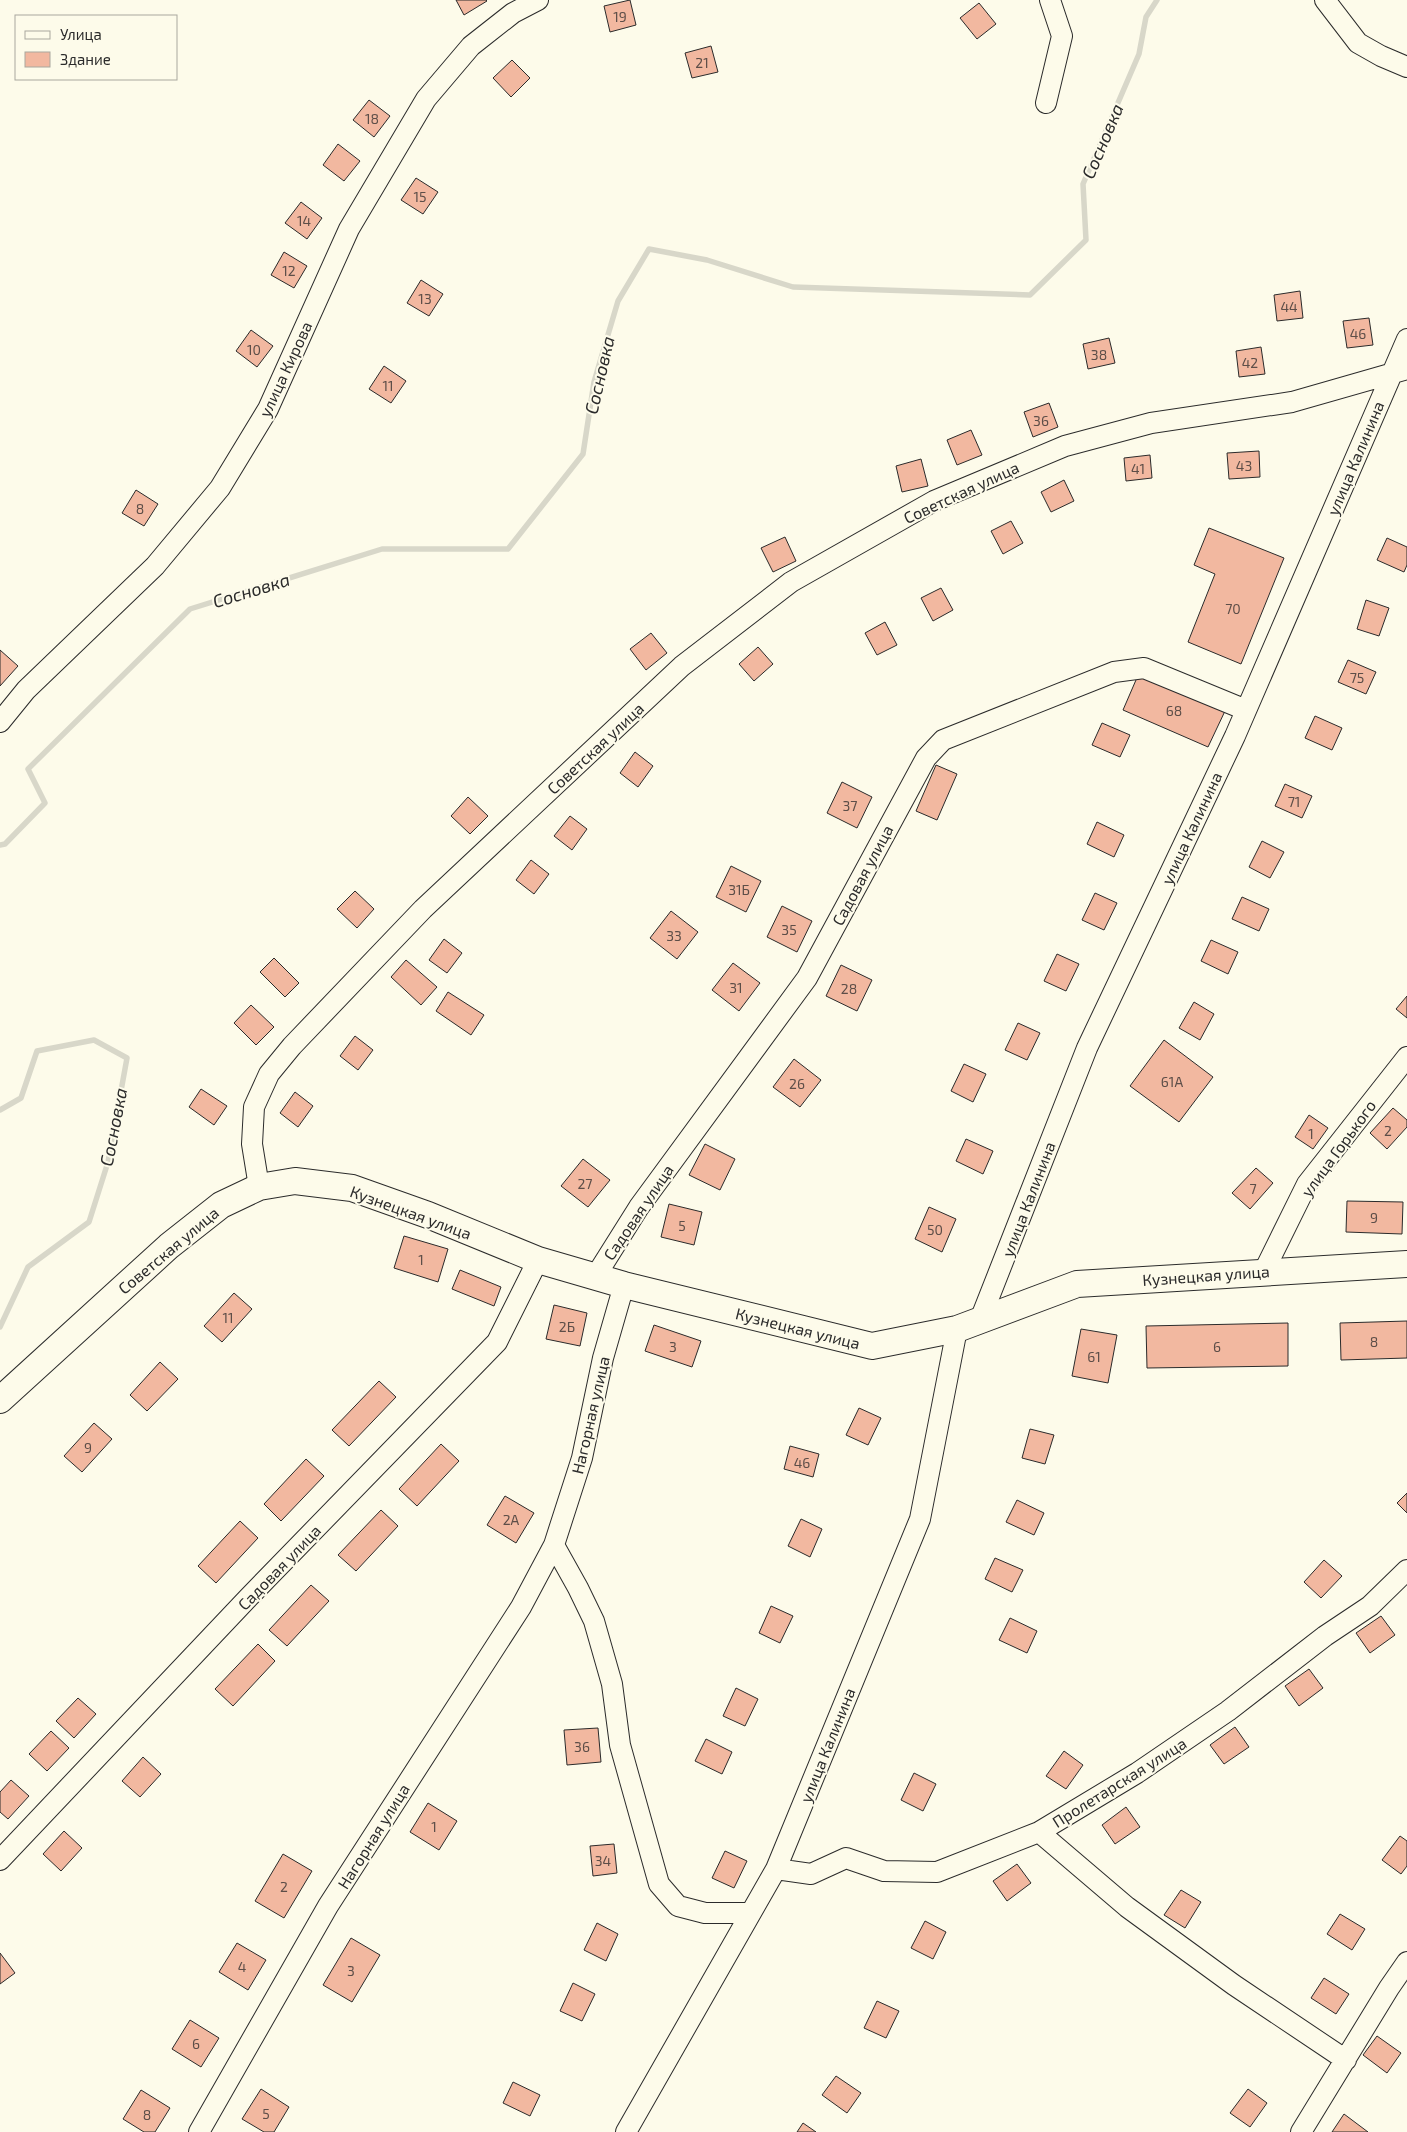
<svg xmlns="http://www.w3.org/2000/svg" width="1407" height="2132" font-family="'Exo 2',sans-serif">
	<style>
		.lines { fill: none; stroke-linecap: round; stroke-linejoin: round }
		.stream { stroke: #d8d7c9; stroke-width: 5.5 }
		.building { fill: #f2b8a0; stroke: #2b2b2b }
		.minor-casing { stroke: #2b2b2b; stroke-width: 22 }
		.major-casing { stroke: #2b2b2b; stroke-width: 28 }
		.minor { stroke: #fdfbea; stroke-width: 20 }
		.major { stroke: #fdfbea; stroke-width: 26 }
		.labels { text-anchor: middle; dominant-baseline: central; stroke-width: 4; stroke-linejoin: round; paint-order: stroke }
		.number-label { font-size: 14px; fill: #5d4e48 }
		.street-label { font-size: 16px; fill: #2b2b2b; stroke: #fdfbea }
		.water-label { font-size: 18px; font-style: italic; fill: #2b2b2b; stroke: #fdfbea }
	</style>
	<rect width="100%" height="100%" fill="#fdfbea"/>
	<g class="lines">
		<!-- stream -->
		<path class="stream" d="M 0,845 L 5,844 L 45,803 L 28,769 L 190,609 L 382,549 L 508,549 L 583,454 L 594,382 L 618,301 L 649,249 L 707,260 L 793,287 L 1030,295 L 1086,240 L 1083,184 L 1139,54 L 1146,17 L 1157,0
			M 0,1110 L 21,1098 L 37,1051 L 94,1040 L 127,1058 L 108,1162 L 89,1222 L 28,1267 L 0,1327"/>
	</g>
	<!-- building -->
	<path class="building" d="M 456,0 L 486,0 L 487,1 L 464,15 Z
		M 630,0 L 636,25 L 610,32 L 604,6 Z
		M 979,3 L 996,24 L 977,39 L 960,18 Z
		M 711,46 L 718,72 L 692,78 L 685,53 Z
		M 512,60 L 530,78 L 511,97 L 493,78 Z
		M 369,100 L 390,116 L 374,137 L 353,120 Z
		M 338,144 L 360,161 L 344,181 L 323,165 Z
		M 416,178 L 438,192 L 423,214 L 401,200 Z
		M 301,202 L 322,218 L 307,239 L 285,223 Z
		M 284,252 L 307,266 L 294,288 L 271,275 Z
		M 421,280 L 443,294 L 429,316 L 407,303 Z
		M 1300,291 L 1303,318 L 1277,321 L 1274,295 Z
		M 1369,318 L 1373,345 L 1347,348 L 1343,321 Z
		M 251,330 L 273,346 L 257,367 L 236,351 Z
		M 1109,338 L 1115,363 L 1088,369 L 1083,344 Z
		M 1261,347 L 1265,374 L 1239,377 L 1236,351 Z
		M 384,366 L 406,381 L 391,403 L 369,389 Z
		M 1049,403 L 1058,427 L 1033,437 L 1024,412 Z
		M 971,430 L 982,455 L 957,465 L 947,440 Z
		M 1259,451 L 1260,477 L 1229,479 L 1227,453 Z
		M 1150,455 L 1152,478 L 1126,481 L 1124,458 Z
		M 921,459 L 928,486 L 902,492 L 896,466 Z
		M 1064,480 L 1074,501 L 1051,512 L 1041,492 Z
		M 136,490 L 158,504 L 144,526 L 122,513 Z
		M 1011,521 L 1023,543 L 1003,554 L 991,531 Z
		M 1209,528 L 1284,558 L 1241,664 L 1188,642 L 1215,574 L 1194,565 Z
		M 785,537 L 796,561 L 773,572 L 761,548 Z
		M 1387,538 L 1407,547 L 1407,565 L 1404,572 L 1377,560 Z
		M 941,588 L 953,610 L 933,621 L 921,598 Z
		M 1366,600 L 1389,608 L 1379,636 L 1357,629 Z
		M 885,622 L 897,645 L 877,655 L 865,633 Z
		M 651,633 L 667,653 L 646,670 L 630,649 Z
		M 758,647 L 773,664 L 754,681 L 739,664 Z
		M 0,650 L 18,666 L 0,686 Z
		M 1348,660 L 1376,672 L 1366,694 L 1338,682 Z
		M 1139,673 L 1225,711 L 1208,747 L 1123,710 Z
		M 1315,716 L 1342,728 L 1332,750 L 1305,738 Z
		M 1102,723 L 1130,735 L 1120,757 L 1092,745 Z
		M 635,752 L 653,766 L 638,787 L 620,773 Z
		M 936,765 L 957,774 L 937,820 L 916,811 Z
		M 842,782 L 872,797 L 857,828 L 827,813 Z
		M 1285,784 L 1312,796 L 1302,818 L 1275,806 Z
		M 468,797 L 488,816 L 470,834 L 451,816 Z
		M 570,816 L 587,829 L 572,850 L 554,836 Z
		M 1097,822 L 1124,835 L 1114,857 L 1087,844 Z
		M 1262,841 L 1284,852 L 1270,878 L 1249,867 Z
		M 531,860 L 549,874 L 534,894 L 516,880 Z
		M 731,866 L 761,881 L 746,912 L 716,897 Z
		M 355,891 L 374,909 L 357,928 L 337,909 Z
		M 1095,893 L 1117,903 L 1104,930 L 1082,920 Z
		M 1242,897 L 1269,909 L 1259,931 L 1232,919 Z
		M 782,906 L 812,921 L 797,952 L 767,937 Z
		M 671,911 L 698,932 L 677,959 L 650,938 Z
		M 444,939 L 462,953 L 447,973 L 429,960 Z
		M 1211,940 L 1238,952 L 1228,974 L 1201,961 Z
		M 1057,954 L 1079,964 L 1066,991 L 1044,981 Z
		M 274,958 L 299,983 L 285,997 L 260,972 Z
		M 406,960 L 437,987 L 421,1005 L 391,977 Z
		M 733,963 L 760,983 L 739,1011 L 712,990 Z
		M 841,965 L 872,980 L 857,1011 L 826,996 Z
		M 448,992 L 484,1015 L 471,1035 L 436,1011 Z
		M 1407,996 L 1407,1018 L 1396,1009 Z
		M 1194,1002 L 1214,1014 L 1200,1040 L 1179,1028 Z
		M 251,1005 L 274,1027 L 256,1045 L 234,1023 Z
		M 1018,1023 L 1040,1033 L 1027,1060 L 1005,1050 Z
		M 355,1036 L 373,1050 L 358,1070 L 340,1056 Z
		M 1164,1040 L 1213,1077 L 1179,1122 L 1130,1086 Z
		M 794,1059 L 821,1080 L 800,1107 L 773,1087 Z
		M 964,1064 L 986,1074 L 973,1102 L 951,1091 Z
		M 201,1089 L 227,1106 L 214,1125 L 189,1107 Z
		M 295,1092 L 313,1106 L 298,1127 L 280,1113 Z
		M 1393,1108 L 1407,1120 L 1407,1127 L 1387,1149 L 1370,1133 Z
		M 1309,1115 L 1328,1128 L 1313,1149 L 1295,1137 Z
		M 966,1139 L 993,1151 L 983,1174 L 956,1161 Z
		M 705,1144 L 735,1159 L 720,1190 L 689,1175 Z
		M 583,1159 L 610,1180 L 588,1207 L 561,1186 Z
		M 1256,1168 L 1273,1183 L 1250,1209 L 1232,1193 Z
		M 1347,1201 L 1403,1202 L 1402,1234 L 1346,1232 Z
		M 669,1204 L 702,1212 L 694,1245 L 661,1237 Z
		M 929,1207 L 956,1219 L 942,1252 L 915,1239 Z
		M 404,1236 L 448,1249 L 438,1282 L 394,1268 Z
		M 460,1270 L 501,1287 L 494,1306 L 452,1289 Z
		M 234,1293 L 252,1309 L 222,1342 L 204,1326 Z
		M 554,1305 L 587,1313 L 580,1346 L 546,1339 Z
		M 1407,1321 L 1407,1358 L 1341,1360 L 1340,1323 Z
		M 1288,1323 L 1288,1366 L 1147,1368 L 1146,1326 Z
		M 654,1325 L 701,1341 L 692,1367 L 645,1351 Z
		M 1081,1329 L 1117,1335 L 1108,1383 L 1072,1376 Z
		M 160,1362 L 178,1379 L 147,1411 L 130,1395 Z
		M 379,1381 L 396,1397 L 349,1446 L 332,1430 Z
		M 859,1408 L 881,1418 L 868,1445 L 846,1435 Z
		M 94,1423 L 112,1439 L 82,1472 L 64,1456 Z
		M 1030,1429 L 1054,1435 L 1045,1464 L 1022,1458 Z
		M 441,1444 L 459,1461 L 417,1506 L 399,1489 Z
		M 790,1446 L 819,1454 L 813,1477 L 784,1469 Z
		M 306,1459 L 324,1476 L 281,1521 L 264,1504 Z
		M 1407,1493 L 1407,1513 L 1397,1503 Z
		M 505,1496 L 534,1513 L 516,1543 L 487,1525 Z
		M 1017,1500 L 1044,1513 L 1034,1535 L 1006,1522 Z
		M 381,1510 L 398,1526 L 356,1571 L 338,1555 Z
		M 801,1519 L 822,1529 L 810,1557 L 788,1546 Z
		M 240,1521 L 258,1538 L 216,1583 L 198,1566 Z
		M 995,1558 L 1023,1570 L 1012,1592 L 985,1579 Z
		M 1324,1560 L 1342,1576 L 1321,1598 L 1304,1582 Z
		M 311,1585 L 329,1601 L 287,1646 L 269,1630 Z
		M 771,1606 L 793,1616 L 780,1643 L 759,1633 Z
		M 1381,1616 L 1395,1635 L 1370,1653 L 1356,1633 Z
		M 1010,1618 L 1037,1631 L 1027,1653 L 999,1640 Z
		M 258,1644 L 275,1661 L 233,1706 L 215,1689 Z
		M 1309,1669 L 1323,1688 L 1299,1706 L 1285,1686 Z
		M 736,1688 L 758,1699 L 745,1726 L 723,1716 Z
		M 78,1698 L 96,1714 L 74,1738 L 56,1721 Z
		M 1235,1727 L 1249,1747 L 1224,1764 L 1210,1745 Z
		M 598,1728 L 601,1762 L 567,1765 L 564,1730 Z
		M 51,1731 L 69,1748 L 47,1771 L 29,1754 Z
		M 706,1739 L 732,1752 L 722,1774 L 695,1761 Z
		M 1064,1751 L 1083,1765 L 1066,1789 L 1046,1776 Z
		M 143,1757 L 161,1774 L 140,1797 L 122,1781 Z
		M 914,1773 L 936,1784 L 923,1811 L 901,1800 Z
		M 11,1780 L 29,1796 L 8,1819 L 0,1812 L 0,1792 Z
		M 428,1803 L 457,1821 L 439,1850 L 410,1832 Z
		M 1126,1807 L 1140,1827 L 1115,1844 L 1102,1825 Z
		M 64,1831 L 82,1848 L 61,1871 L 43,1854 Z
		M 1400,1836 L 1407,1841 L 1407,1866 L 1401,1874 L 1382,1860 Z
		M 614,1844 L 617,1873 L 593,1876 L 590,1846 Z
		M 725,1851 L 747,1861 L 734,1888 L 712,1878 Z
		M 283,1854 L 312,1871 L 284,1918 L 255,1901 Z
		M 1017,1864 L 1031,1883 L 1007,1901 L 993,1881 Z
		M 1181,1890 L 1201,1902 L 1185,1928 L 1164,1915 Z
		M 1340,1914 L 1365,1929 L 1352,1950 L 1327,1934 Z
		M 925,1921 L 946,1932 L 933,1959 L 911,1948 Z
		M 597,1923 L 618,1934 L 606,1961 L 584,1950 Z
		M 351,1938 L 380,1955 L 352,2002 L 323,1985 Z
		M 237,1943 L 266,1960 L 248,1990 L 219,1972 Z
		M 0,1953 L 15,1973 L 0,1984 Z
		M 1324,1978 L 1349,1994 L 1336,2014 L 1311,1998 Z
		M 573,1983 L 595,1994 L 582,2021 L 560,2011 Z
		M 877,2001 L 899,2011 L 886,2038 L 864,2028 Z
		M 190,2020 L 219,2038 L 201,2067 L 172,2049 Z
		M 1377,2036 L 1401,2053 L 1387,2073 L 1363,2055 Z
		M 836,2076 L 861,2093 L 847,2113 L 822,2095 Z
		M 513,2082 L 540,2095 L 530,2116 L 503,2103 Z
		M 261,2089 L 289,2107 L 274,2132 L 264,2132 L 242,2119 Z
		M 1248,2089 L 1267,2103 L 1250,2127 L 1230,2113 Z
		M 141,2090 L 170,2108 L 155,2132 L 144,2132 L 123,2119 Z
		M 1344,2114 L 1368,2132 L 1332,2132 Z
		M 803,2123 L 816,2132 L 797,2132 Z"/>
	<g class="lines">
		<!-- minor casing -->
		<g class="minor-casing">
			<path id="minor" d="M 1325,0 L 1358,43 L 1381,56 L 1407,67
				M 1046,103 L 1062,36 L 1050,0
				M 0,722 L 26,690 L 155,566 L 220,488 L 268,409 L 349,229 L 426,99 L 471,46 L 513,13 L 538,0
				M 259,1187 L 252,1144 L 254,1107 L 269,1074 L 292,1046 L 423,909 L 682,666 L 791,582 L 934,501 L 1065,446 L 1151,423 L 1292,402 L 1407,369
				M 1264,1271 L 1307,1184 L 1407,1057
				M 595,1277 L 639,1207 L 807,978 L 926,758 L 943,740 L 1114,672 L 1144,668 L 1246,710
				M 980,1320 L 1087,1048 L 1235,736 L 1407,339
				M 554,1545 L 578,1588 L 594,1621 L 612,1684 L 620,1745 L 659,1884 L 678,1906 L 705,1913 L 751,1913
				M 0,1860 L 248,1598 L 497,1342 L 538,1260
				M 776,1869 L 811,1874 L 846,1858 L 884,1871 L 937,1872 L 1039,1832
				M 1346,2060 L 1234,1985 L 1127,1907 L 1039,1832 L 1137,1773 L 1228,1711 L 1325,1636 L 1370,1606 L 1407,1570
				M 199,2132 L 328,1906 L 521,1607 L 554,1545 L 582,1458 L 603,1358 L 624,1285
				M 626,2132 L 776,1869 L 920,1519 L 957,1329
				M 1301,2132 L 1389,1988 L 1407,1962"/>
		</g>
		<!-- major casing -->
		<g class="major-casing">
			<path id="major" d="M 0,1400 L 169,1246 L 221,1205 L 259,1187 L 295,1181 L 352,1188 L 428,1215 L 538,1260 L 624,1285 L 872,1346 L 957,1329 L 1077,1284 L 1407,1264"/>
		</g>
		<!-- minor -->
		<use href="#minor" class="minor"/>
		<!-- major -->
		<use href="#major" class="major"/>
	</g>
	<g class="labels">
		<!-- number labels -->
		<g class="number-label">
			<text x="620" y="16">19</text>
			<text x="702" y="62">21</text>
			<text x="372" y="118">18</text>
			<text x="420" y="196">15</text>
			<text x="304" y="220">14</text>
			<text x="289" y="270">12</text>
			<text x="425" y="298">13</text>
			<text x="1289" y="306">44</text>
			<text x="1358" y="333">46</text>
			<text x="254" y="349">10</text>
			<text x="1099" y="354">38</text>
			<text x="1250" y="362">42</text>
			<text x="388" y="385">11</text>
			<text x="1041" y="420">36</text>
			<text x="1244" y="465">43</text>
			<text x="1138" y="468">41</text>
			<text x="140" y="508">8</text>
			<text x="1233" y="608">70</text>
			<text x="1357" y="677">75</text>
			<text x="1174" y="710">68</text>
			<text x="1294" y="801">71</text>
			<text x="850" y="805">37</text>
			<text x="739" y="889">31Б</text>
			<text x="789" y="929">35</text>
			<text x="674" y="935">33</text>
			<text x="736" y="987">31</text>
			<text x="849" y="988">28</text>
			<text x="1172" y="1081">61А</text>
			<text x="797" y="1083">26</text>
			<text x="1388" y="1130">2</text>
			<text x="1311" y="1133">1</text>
			<text x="585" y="1183">27</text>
			<text x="1253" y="1188">7</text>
			<text x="1374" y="1217">9</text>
			<text x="682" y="1225">5</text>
			<text x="935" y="1229">50</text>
			<text x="421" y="1259">1</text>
			<text x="228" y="1317">11</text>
			<text x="567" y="1326">2Б</text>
			<text x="1374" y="1341">8</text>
			<text x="673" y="1346">3</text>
			<text x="1217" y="1346">6</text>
			<text x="1094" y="1356">61</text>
			<text x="88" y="1447">9</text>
			<text x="802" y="1462">46</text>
			<text x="511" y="1519">2А</text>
			<text x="582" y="1746">36</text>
			<text x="434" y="1826">1</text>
			<text x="603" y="1860">34</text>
			<text x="284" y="1886">2</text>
			<text x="242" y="1966">4</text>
			<text x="351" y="1970">3</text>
			<text x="196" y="2043">6</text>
			<text x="266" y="2113">5</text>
			<text x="147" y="2114">8</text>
		</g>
		<!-- street labels -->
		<g class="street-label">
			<text transform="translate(285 369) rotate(-65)">улица Кирова</text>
			<text transform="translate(1355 458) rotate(-67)">улица Калинина</text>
			<text transform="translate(961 492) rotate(-25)">Советская улица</text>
			<text transform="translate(595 748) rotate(-43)">Советская улица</text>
			<text transform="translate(1191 828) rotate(-65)">улица Калинина</text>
			<text transform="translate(862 875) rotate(-62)">Садовая улица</text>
			<text transform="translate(1338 1148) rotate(-54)">улица Горького</text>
			<text transform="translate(1028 1199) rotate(-69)">улица Калинина</text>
			<text transform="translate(411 1212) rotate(20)">Кузнецкая улица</text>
			<text transform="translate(638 1212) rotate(-56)">Садовая улица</text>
			<text transform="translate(168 1250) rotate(-40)">Советская улица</text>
			<text transform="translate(1206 1275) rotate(-4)">Кузнецкая улица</text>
			<text transform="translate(798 1328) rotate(14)">Кузнецкая улица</text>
			<text transform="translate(590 1415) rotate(-77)">Нагорная улица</text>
			<text transform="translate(279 1567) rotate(-46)">Садовая улица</text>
			<text transform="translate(827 1745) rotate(-68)">улица Калинина</text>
			<text transform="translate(1119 1782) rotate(-32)">Пролетарская улица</text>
			<text transform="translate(373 1836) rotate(-58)">Нагорная улица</text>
		</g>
		<!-- water labels -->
		<g class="water-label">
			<text transform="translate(1102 141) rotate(-67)">Сосновка</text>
			<text transform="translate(599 375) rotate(-77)">Сосновка</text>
			<text transform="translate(251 590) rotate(-17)">Сосновка</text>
			<text transform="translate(113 1127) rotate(-79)">Сосновка</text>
		</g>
	</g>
	<!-- legend -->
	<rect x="15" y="15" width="162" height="65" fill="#fdfbea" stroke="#a9a89e"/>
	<rect x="25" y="31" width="25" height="8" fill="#fdfbea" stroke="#a9a89e"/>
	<text x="60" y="40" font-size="15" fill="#2b2b2b">Улица</text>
	<rect x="25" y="52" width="25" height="15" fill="#f2b8a0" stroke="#a9a89e"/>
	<text x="60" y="65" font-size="15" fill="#2b2b2b">Здание</text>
</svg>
